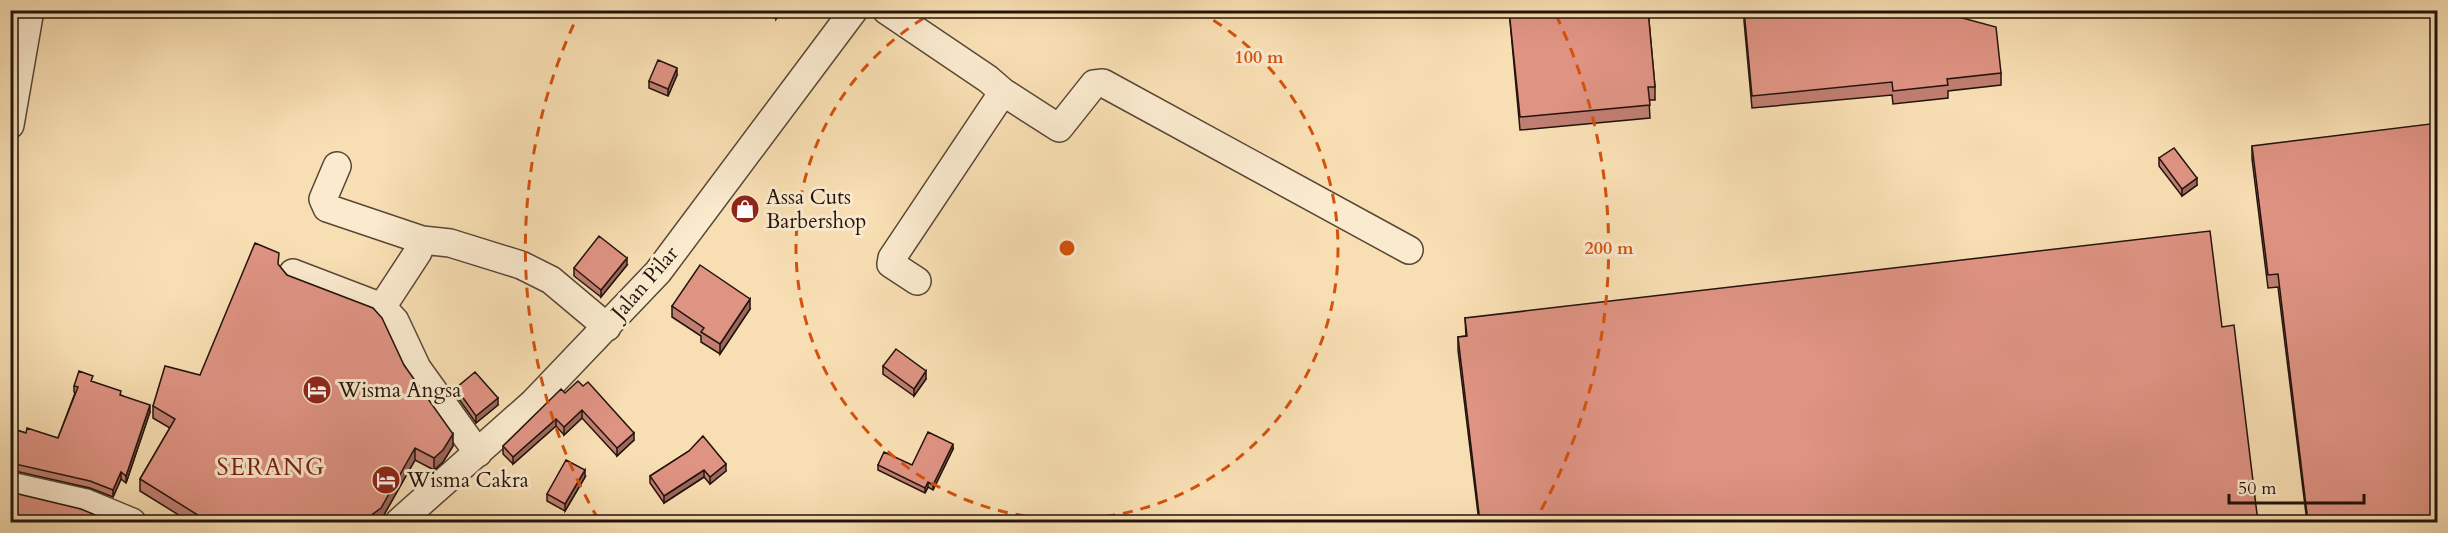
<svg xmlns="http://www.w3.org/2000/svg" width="2448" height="533" font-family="Cardo,serif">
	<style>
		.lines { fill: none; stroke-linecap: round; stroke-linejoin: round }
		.minor-casing { stroke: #584636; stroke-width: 30 }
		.minor { stroke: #faeace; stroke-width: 27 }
		.wall { fill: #c07e71; stroke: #23130c; stroke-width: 1.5 }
		.shaded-wall { fill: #9c675c; stroke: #23130c; stroke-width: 1.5 }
		.building { fill: #df9383; stroke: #23130c; stroke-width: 1.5 }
		.ring { fill: none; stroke: #d4520c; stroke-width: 3; stroke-dasharray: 10 8 }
		.labels { text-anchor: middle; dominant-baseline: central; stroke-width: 6; stroke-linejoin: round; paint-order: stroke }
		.poi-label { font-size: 21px; fill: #23130c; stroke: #faeace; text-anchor: start }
		.street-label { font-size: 21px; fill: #23130c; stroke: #faeace }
		.quarter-label { font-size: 24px; letter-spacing: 1.5px; fill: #7a1f14; stroke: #faeace }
		.centre { fill: #d4520c; stroke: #faeace; stroke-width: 3 }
		.ring-label { font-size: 18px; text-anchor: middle; font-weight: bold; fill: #d4520c; stroke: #faeace; stroke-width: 6; stroke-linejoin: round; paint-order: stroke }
	</style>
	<rect width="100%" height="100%" fill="#f8dfb3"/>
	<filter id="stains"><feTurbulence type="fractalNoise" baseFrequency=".00333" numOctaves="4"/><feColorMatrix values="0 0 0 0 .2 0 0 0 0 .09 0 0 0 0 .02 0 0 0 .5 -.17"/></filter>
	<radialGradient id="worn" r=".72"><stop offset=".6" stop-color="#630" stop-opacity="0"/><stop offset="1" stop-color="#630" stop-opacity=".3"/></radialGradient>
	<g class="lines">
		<!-- minor casing -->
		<g class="minor-casing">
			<path id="minor" d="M 886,10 L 988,79 L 1003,92 L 892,258 L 891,264 L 917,281
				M 1003,92 L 1059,128 L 1094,84 L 1103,83 L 1409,250
				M 10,125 L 30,10
				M 337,166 L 323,199 L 327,208 L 422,240 L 450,243 L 521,265 L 551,280 L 607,327
				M 422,240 L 418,252 L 382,307 L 395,321 L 417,368 L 478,453
				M 293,273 L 382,307
				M 10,486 L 86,503 L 132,522
				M 399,522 L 533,403 L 658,272 L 854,10"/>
		</g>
		<!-- minor -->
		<use href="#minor" class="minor"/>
	</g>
	<!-- wall -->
	<path class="wall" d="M 763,10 L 781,10 L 776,19 Z
		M 1509,10 L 1648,10 L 1655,87 L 1655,100 L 1649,100 L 1650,118 L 1520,130 Z
		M 1744,10 L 1940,12 L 2001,73 L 2001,85 L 1948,91 L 1948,98 L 1893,104 L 1892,95 L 1752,108 L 1744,21 Z
		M 677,75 L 668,96 L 649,88 L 649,81 Z
		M 2252,146 L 2438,522 L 2307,522 L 2278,287 L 2268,288 L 2252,159 Z
		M 2159,158 L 2197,185 L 2182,196 L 2159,166 Z
		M 627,265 L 601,297 L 574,276 L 574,268 Z
		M 279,266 L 287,275 L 404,365 L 453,446 L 443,462 L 434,470 L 415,460 L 381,520 L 378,522 L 190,522 L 140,491 L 140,479 L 170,428 L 153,418 L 153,406 L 200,375 Z
		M 672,306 L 750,309 L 720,354 L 701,342 L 701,336 L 672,317 Z
		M 1465,318 L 2222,327 L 2258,522 L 1479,522 L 1458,350 L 1458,337 L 1466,336 Z
		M 883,366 L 926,379 L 914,396 L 883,374 Z
		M 93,382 L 121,395 L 150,412 L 126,483 L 121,479 L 113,497 L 90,488 L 15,471 L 16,462 L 10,461 L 10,428 L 26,433 L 58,438 L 75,393 L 74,392 L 74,386 Z
		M 456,388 L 498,405 L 476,423 L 456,395 Z
		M 565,393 L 634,440 L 617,456 L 582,418 L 564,435 L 556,426 L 513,464 L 503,454 L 503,446 Z
		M 953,449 L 933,490 L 928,487 L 925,493 L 878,470 L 878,465 L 912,465 Z
		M 689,451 L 726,471 L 710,484 L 704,477 L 664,503 L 650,483 L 650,476 Z
		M 585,477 L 565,511 L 547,501 L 547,494 Z"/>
	<!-- shaded-wall -->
	<path class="shaded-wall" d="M 776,10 L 781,10 L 776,19 Z
		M 677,68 L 677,75 L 668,96 L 668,89 Z
		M 2197,178 L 2197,185 L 2182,196 L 2182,189 Z
		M 627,258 L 627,265 L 601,297 L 601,290 Z
		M 750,299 L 750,309 L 720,354 L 720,344 Z
		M 926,371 L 926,379 L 914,396 L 914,389 Z
		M 498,398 L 498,405 L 476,423 L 476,416 Z
		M 150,405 L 150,412 L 126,483 L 126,476 Z
		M 582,410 L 582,418 L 564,435 L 564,427 Z
		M 556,419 L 556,426 L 513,464 L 513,457 Z
		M 634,433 L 634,440 L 617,456 L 617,448 Z
		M 453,434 L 453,446 L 443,462 L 434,470 L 434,458 Z
		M 953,444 L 953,449 L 933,490 L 933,485 Z
		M 415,448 L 415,460 L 381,520 L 378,522 L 362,522 Z
		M 726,464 L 726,471 L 710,484 L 710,477 Z
		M 585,470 L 585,477 L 565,511 L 565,504 Z
		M 704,470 L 704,477 L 664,503 L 664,496 Z
		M 121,472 L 121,479 L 113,497 L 113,490 Z
		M 928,482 L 928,487 L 925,493 L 925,488 Z"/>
	<!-- building -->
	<path class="building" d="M 1509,10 L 1648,10 L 1655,87 L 1648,87 L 1650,105 L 1520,117 Z
		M 1744,10 L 1940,10 L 1940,12 L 1996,27 L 2001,73 L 1947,79 L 1948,85 L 1893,91 L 1892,82 L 1752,96 Z
		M 658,60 L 677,68 L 668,89 L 649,81 Z
		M 2438,123 L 2438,522 L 2308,522 L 2278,274 L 2268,275 L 2252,146 Z
		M 2174,148 L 2197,178 L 2182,189 L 2159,158 Z
		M 2210,231 L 2222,327 L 2234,325 L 2258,522 L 1480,522 L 1458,337 L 1467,336 L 1465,318 Z
		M 599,236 L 627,258 L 601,290 L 574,268 Z
		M 255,243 L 279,253 L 278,264 L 287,275 L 373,308 L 382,318 L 404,365 L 453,434 L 443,450 L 434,458 L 415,448 L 381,508 L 362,522 L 209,522 L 140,479 L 175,419 L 153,406 L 165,366 L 200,375 Z
		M 700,265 L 750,299 L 720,344 L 701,332 L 704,328 L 672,306 Z
		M 896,349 L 926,371 L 914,389 L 883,366 Z
		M 79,371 L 93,376 L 91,381 L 121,391 L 120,395 L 150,405 L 126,476 L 121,472 L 113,490 L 90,481 L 15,464 L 18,456 L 10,454 L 10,428 L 26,433 L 27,428 L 58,438 L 78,387 L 74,386 Z
		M 475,372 L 498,398 L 476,416 L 456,388 Z
		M 578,381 L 583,386 L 588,382 L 634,433 L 617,448 L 582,410 L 564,427 L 556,419 L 513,457 L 503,446 L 561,389 L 565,393 Z
		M 928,432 L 953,444 L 933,485 L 928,482 L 925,488 L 878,465 L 884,452 L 912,465 Z
		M 703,436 L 726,464 L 710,477 L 704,470 L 664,496 L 650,476 L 689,451 Z
		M 566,460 L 585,470 L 565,504 L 547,494 Z
		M 10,492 L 81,509 L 105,519 L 103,522 L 10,522 Z"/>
	<!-- distance rings -->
	<g class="ring">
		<path d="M1198 11A271 271 0 1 1 936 11"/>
		<path d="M598 519A542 542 0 0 1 578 15M1556 15A542 542 0 0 1 1536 519"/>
	</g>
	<!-- icons -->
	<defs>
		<g id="shop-disc" transform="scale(1.5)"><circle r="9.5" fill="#8f2418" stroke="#faeace"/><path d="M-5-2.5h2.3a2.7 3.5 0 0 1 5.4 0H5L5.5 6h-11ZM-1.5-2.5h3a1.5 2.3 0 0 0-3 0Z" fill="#fff"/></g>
		<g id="hotel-disc" transform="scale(1.5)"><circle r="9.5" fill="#8f2418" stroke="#faeace"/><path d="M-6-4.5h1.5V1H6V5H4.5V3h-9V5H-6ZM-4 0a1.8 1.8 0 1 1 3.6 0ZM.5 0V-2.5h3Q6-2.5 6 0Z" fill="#fff"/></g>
	</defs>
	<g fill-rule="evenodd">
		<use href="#shop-disc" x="745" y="209"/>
		<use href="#hotel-disc" x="317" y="390"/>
		<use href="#hotel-disc" x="386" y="480"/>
	</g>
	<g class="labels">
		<!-- poi labels -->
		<g class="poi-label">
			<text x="766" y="197">Assa Cuts<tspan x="766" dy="24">Barbershop</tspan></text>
			<text x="338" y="390">Wisma Angsa</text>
			<text x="407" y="480">Wisma Cakra</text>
		</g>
		<!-- street labels -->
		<g class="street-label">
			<text transform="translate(645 283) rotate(-49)">Jalan Pilar</text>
		</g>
		<!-- quarter labels -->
		<g class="quarter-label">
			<text x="271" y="467">SERANG</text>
		</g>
	</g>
	<circle cx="1067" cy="248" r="9" class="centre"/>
	<g class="ring-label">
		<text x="1259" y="63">100 m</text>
		<text x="1609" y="254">200 m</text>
	</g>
	<!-- margin -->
	<rect width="2448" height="533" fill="none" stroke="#f8dfb3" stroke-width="36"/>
	<rect x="12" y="12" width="2424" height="509" fill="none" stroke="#23130c" stroke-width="3"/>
	<rect x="18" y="18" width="2412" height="497" fill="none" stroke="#23130c" stroke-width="1.5"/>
	<!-- scale -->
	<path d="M2229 494v9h135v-9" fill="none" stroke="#23130c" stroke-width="3"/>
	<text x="2238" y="494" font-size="18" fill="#23130c" stroke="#faeace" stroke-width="4.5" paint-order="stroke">50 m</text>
	<rect width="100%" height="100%" filter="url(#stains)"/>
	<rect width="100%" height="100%" fill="url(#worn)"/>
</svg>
